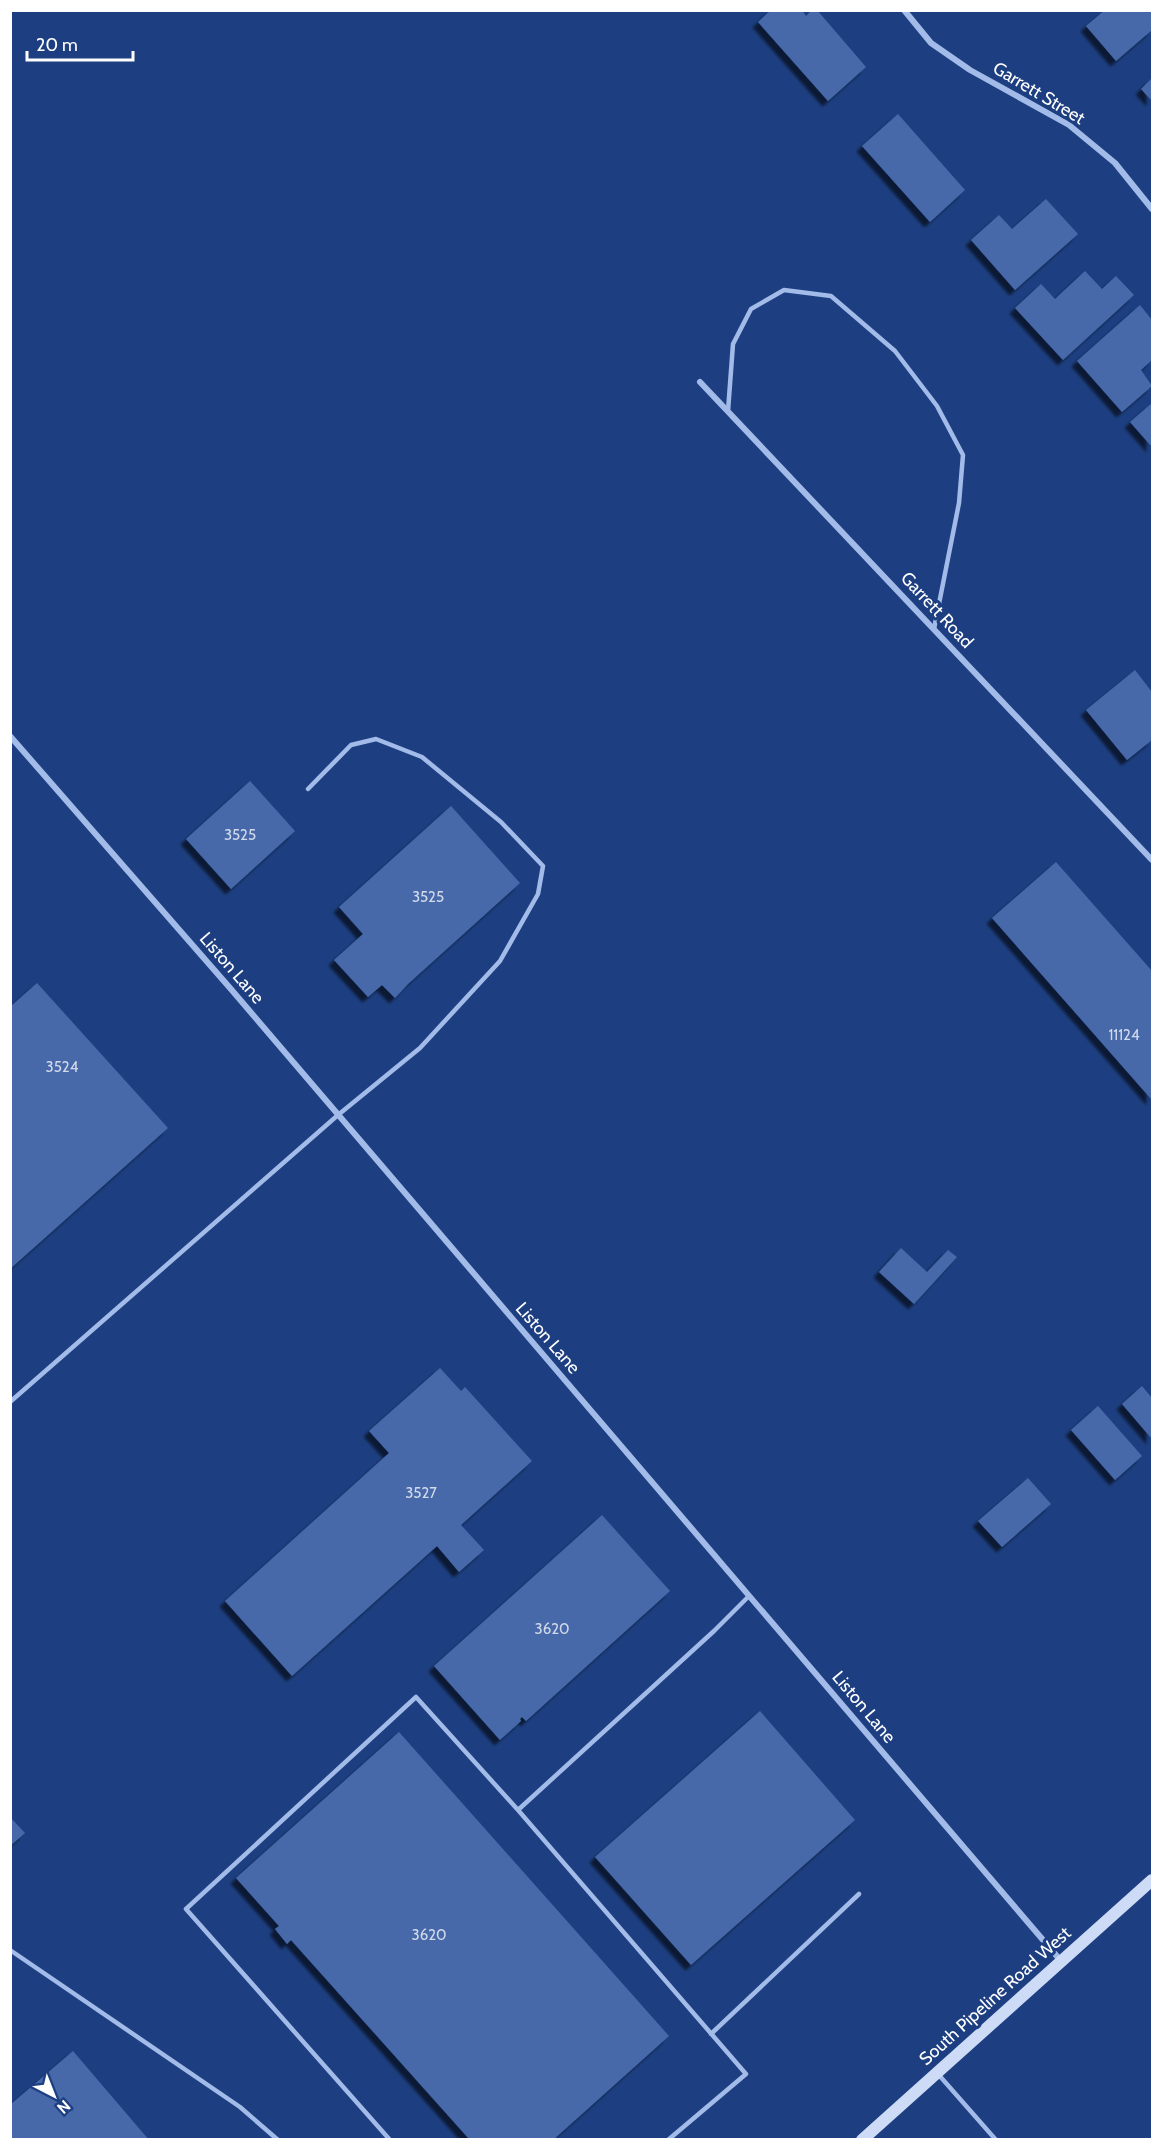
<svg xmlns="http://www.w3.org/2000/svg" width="1163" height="2150" font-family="Cabin,sans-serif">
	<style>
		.building { fill: #4669aa; filter: url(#shadow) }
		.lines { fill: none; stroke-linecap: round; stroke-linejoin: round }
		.lane { stroke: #a2bbe9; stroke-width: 4.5 }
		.street { stroke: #a2bbe9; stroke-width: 6 }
		.secondary { stroke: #cddbf7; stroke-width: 12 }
		.labels { text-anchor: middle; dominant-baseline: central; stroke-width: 6; stroke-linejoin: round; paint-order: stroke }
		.number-label { font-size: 15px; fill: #d1daea }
		.street-label { font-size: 18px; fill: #fff; stroke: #1d3f81 }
	</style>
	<defs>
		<filter id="shadow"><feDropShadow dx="-5.5" dy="5.5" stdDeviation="1.5" flood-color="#0009"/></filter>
	</defs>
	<rect width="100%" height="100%" fill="#1d3f81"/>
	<!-- building -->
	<path class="building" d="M 771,10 L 802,10 L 806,16 L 812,10 L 817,10 L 866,67 L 828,101 L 758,22 Z
		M 1105,10 L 1152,10 L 1152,30 L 1116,61 L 1086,26 Z
		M 1152,78 L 1152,101 L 1141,89 Z
		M 898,114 L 965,190 L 930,222 L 862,146 Z
		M 1046,199 L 1078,234 L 1015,290 L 971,240 L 999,215 L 1012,229 Z
		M 1085,271 L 1102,289 L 1116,276 L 1134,295 L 1063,360 L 1015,308 L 1041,284 L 1055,299 Z
		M 1140,305 L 1152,320 L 1152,360 L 1141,370 L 1152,386 L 1122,412 L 1077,361 Z
		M 1152,403 L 1152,447 L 1130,422 Z
		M 1135,670 L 1152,692 L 1152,740 L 1127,760 L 1086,710 Z
		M 250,781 L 295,831 L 231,889 L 186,839 Z
		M 451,806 L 520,883 L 408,984 L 395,998 L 382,985 L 368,997 L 334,960 L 363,934 L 339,907 Z
		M 1056,862 L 1152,971 L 1152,1100 L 992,918 Z
		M 37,983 L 168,1128 L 10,1269 L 10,1007 Z
		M 901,1248 L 927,1272 L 948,1250 L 957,1257 L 914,1304 L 879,1272 Z
		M 440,1368 L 461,1391 L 465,1387 L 532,1461 L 461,1525 L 484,1550 L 459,1572 L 437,1546 L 292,1676 L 225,1601 L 389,1453 L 369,1431 Z
		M 1142,1386 L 1152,1398 L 1152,1439 L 1122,1404 Z
		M 1098,1406 L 1142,1456 L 1115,1480 L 1071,1430 Z
		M 1028,1478 L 1051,1504 L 1002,1547 L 978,1521 Z
		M 602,1515 L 670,1591 L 526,1721 L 522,1717 L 520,1719 L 521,1721 L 500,1740 L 434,1666 Z
		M 760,1711 L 855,1820 L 691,1965 L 595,1857 Z
		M 399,1732 L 669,2036 L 553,2140 L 470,2140 L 291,1940 L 287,1944 L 275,1929 L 279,1926 L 236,1878 Z
		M 10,1817 L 25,1833 L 10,1846 Z
		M 73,2051 L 149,2140 L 10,2140 L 10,2105 Z"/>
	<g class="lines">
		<!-- lane -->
		<path class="lane" d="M 728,411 L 733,344 L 751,309 L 784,290 L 831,296 L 895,351 L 937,406 L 963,455 L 959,503 L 934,629
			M 10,1402 L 338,1115 L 420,1048 L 500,961 L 538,894 L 543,866 L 501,822 L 422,757 L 376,739 L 351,745 L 308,789
			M 518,1810 L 714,1631 L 749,1596
			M 10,1950 L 240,2107 L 278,2140
			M 711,2034 L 859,1894
			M 938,2074 L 996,2140
			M 390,2140 L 186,1909 L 416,1697 L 518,1810 L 746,2074 L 668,2140"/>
		<!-- street -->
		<path class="street" d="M 904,10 L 931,43 L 970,70 L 1069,125 L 1115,163 L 1152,209
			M 700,382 L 1152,860
			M 10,736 L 230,988 L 1061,1961"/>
		<!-- secondary -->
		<path class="secondary" d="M 862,2140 L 1152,1880"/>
	</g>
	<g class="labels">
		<!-- number labels -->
		<g class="number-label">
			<text x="240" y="835">3525</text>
			<text x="428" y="897">3525</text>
			<text x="1124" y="1035">11124</text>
			<text x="62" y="1067">3524</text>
			<text x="421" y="1493">3527</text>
			<text x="552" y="1629">3620</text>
			<text x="429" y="1935">3620</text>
		</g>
		<!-- street labels -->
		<g class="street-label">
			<text transform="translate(1039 93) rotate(31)">Garrett Street</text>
			<text transform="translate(937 610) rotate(47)">Garrett Road</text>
			<text transform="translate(232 968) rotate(49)">Liston Lane</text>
			<text transform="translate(548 1338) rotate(49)">Liston Lane</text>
			<text transform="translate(864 1707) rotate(50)">Liston Lane</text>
			<text transform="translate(995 1996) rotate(-42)">South Pipeline Road West</text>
		</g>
	</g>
	<!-- border -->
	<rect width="1163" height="2150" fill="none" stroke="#ffffff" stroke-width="24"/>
	<!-- north arrow -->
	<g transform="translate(54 2096) rotate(138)" stroke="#1d3f81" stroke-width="4.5" paint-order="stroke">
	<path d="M0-4.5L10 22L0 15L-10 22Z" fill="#ffffff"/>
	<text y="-9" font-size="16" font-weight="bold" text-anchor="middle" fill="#ffffff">N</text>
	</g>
	<!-- scale -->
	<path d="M27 51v9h106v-9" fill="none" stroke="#ffffff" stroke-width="3"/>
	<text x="36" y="51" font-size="18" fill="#ffffff" stroke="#1d3f81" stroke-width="4.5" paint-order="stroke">20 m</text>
</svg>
